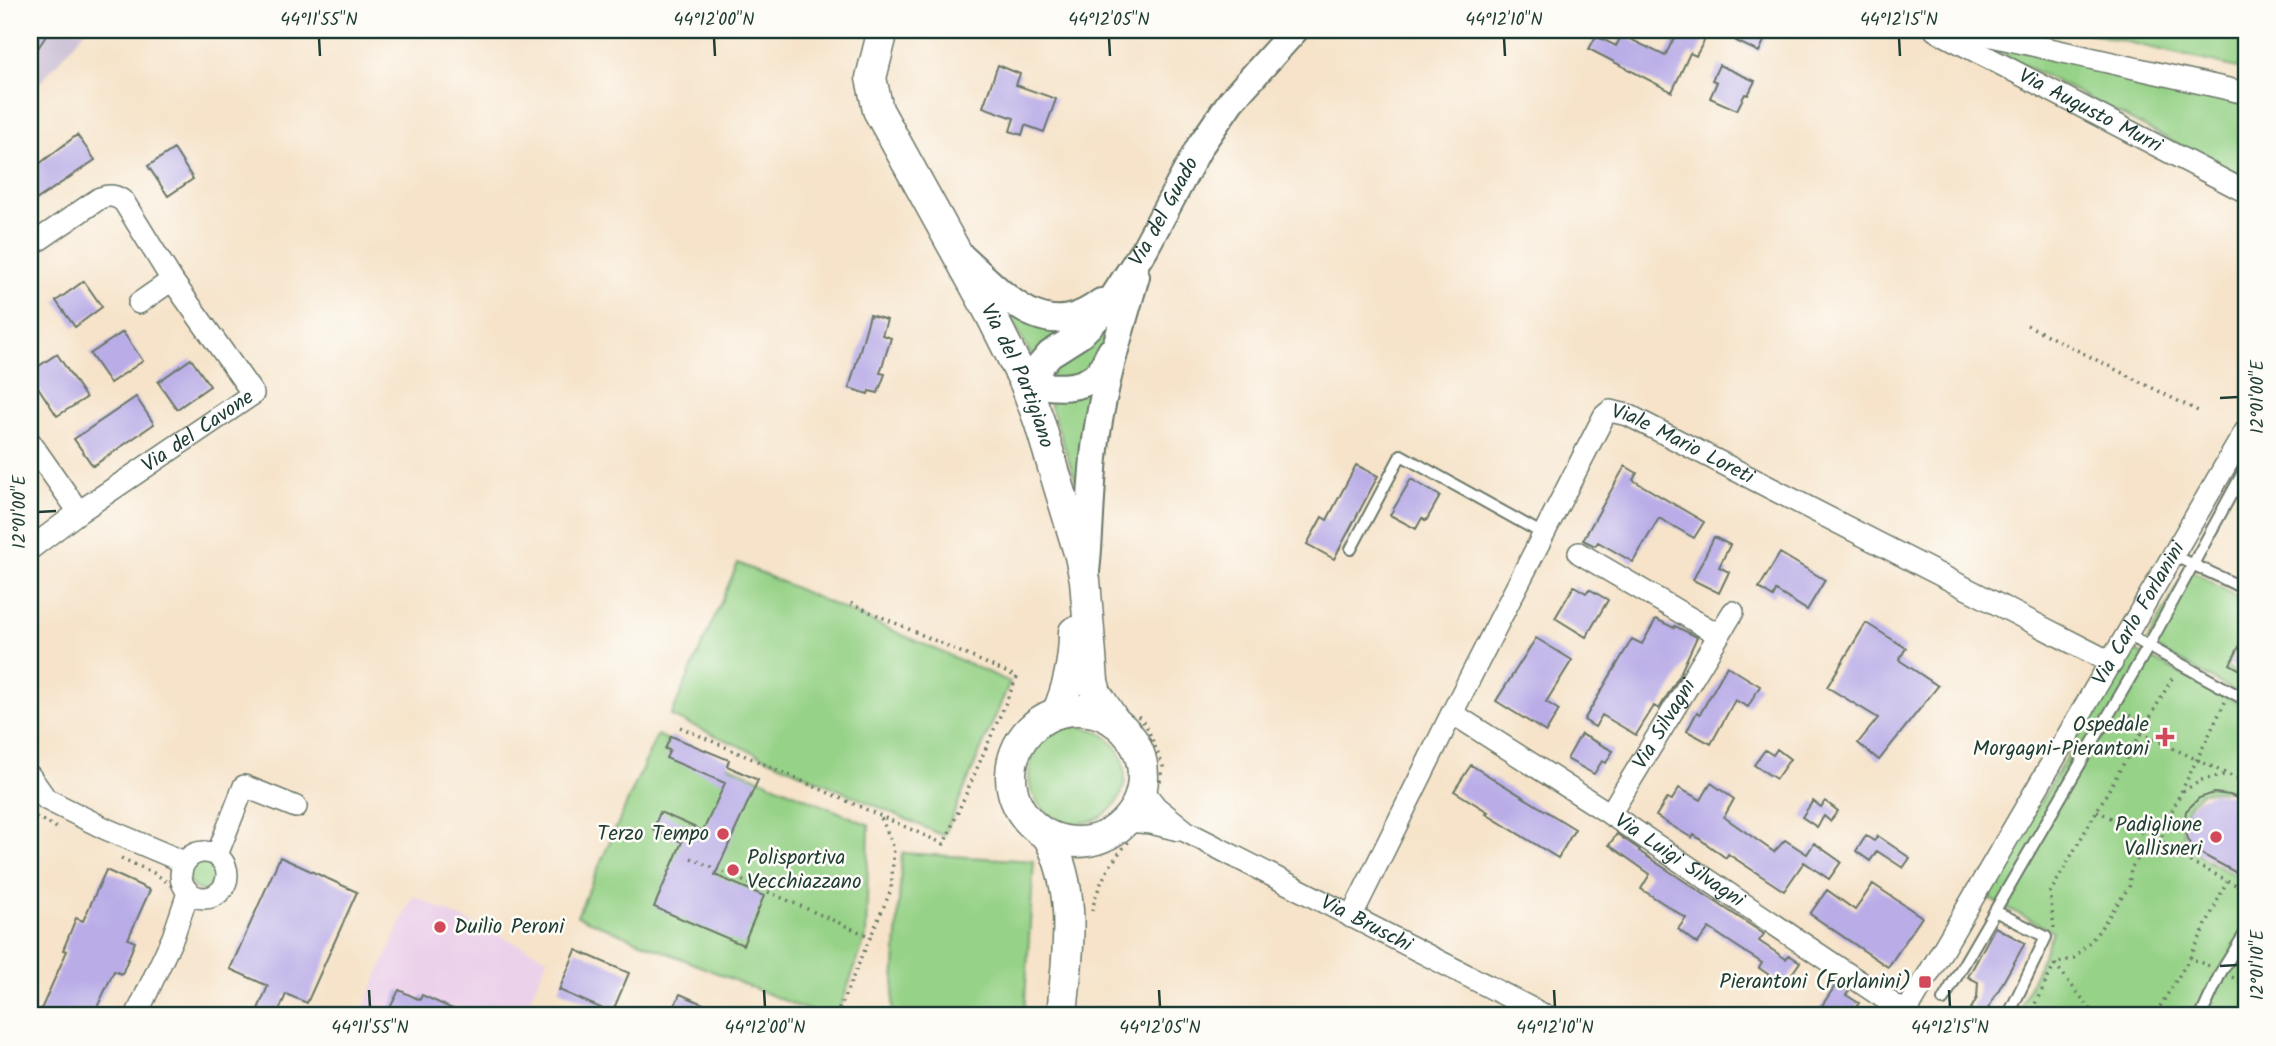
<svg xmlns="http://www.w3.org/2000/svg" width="2276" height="1046" font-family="Kalam,sans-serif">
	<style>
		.built { fill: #ecd1ea }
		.industrial { fill: #cbbfd5 }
		.green { fill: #96d287; stroke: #5a885e; stroke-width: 2 }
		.building { fill: #baade7 }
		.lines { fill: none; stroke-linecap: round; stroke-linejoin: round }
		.service-casing { stroke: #6a7768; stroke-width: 14 }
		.minor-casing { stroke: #6a7768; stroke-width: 24 }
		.tertiary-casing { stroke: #6a7768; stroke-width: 30 }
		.secondary-casing { stroke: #6a7768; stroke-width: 33 }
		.path { stroke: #6a7768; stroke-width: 3.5; stroke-dasharray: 2 5; stroke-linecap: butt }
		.service { stroke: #fff; stroke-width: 10 }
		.minor { stroke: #fff; stroke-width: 21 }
		.tertiary { stroke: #fff; stroke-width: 26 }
		.secondary { stroke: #fff; stroke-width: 30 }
		.ticks { fill: none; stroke: #1f3d34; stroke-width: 2.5 }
		.poi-dot { fill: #d1495b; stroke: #fdfcf7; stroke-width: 2.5 }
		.labels { text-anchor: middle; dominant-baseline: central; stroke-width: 5; stroke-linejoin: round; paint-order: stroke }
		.street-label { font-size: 21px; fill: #1f3d34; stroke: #fdfcf7 }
		.poi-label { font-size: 21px; fill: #1f3d34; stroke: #fdfcf7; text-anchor: end }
		.neatline { fill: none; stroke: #1f3d34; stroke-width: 2.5 }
		.ticks-label { font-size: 18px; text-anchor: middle; fill: #1f3d34 }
	</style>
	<rect width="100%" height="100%" fill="#fdfcf7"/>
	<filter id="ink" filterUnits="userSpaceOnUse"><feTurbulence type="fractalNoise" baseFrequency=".0143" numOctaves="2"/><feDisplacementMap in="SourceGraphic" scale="14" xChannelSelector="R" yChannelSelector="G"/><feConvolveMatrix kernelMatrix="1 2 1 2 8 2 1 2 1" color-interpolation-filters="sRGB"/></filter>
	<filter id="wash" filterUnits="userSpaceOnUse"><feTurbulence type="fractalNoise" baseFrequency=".00686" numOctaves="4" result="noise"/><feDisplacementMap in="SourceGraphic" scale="28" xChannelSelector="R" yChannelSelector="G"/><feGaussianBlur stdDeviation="1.57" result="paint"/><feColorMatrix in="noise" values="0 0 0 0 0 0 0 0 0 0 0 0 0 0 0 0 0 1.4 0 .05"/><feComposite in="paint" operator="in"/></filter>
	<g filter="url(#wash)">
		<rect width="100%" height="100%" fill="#f6e3c9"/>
		<!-- built -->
		<path class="built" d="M 413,896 L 548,958 L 522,1016 L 360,1016 Z"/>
		<!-- industrial -->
		<path class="industrial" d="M 30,30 L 86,30 L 30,94 Z"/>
		<!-- green -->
		<path class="green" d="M 2076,30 L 2246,30 L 2246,70 Z
			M 1979,42 L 2065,58 L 2246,105 L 2246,179 Z
			M 1122,300 L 1103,358 L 1072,381 L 1042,379 Z
			M 1004,305 L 1083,323 L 1035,362 Z
			M 1103,377 L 1083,503 L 1047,395 Z
			M 738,563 L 1010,682 L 944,836 L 671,716 Z
			M 2188,568 L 2246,603 L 2246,627 L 2226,667 L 2246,678 L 2246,682 L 2244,681 L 2238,693 L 2146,643 Z
			M 2130,648 L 2246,707 L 2246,797 L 2232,790 L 2202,792 C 2181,808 2174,832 2195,852 C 2210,866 2232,869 2246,884 L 2246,1016 L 2017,1016 L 2053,931 L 1985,897 Z
			M1029 775a48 48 0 1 1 96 0a48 48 0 1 1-96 0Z
			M 657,735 L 869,825 L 866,937 L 837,1016 L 822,1016 L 577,916 Z
			M 902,853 L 1034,861 L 1024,1016 L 892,1016 Z
			M188 875a16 16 0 1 1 32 0a16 16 0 1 1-32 0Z"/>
		<g id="blocks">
			<!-- building -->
			<path class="building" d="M 30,30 L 50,30 L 38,48 L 30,43 Z
				M 1678,30 L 1710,30 L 1696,56 L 1690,53 L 1672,92 L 1589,49 L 1596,36 L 1616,46 L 1622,35 L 1665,56 Z
				M 1741,30 L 1769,30 L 1759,52 L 1736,41 Z
				M 998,65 L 1020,74 L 1016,85 L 1056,99 L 1044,132 L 1025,125 L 1022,135 L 1010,131 L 1014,118 L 983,107 Z
				M 1719,65 L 1755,81 L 1748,95 L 1745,94 L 1737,110 L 1710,98 L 1717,82 L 1712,80 Z
				M 77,135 L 95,160 L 30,204 L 30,171 Z
				M 174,149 L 193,179 L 168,196 L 148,166 Z
				M 84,281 L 102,307 L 75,327 L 56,301 Z
				M 870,315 L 887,320 L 882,335 L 891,338 L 880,373 L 885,374 L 878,393 L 869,391 L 868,394 L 849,388 Z
				M 123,332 L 143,361 L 110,383 L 90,354 Z
				M 57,354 L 86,398 L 57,416 L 30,375 L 30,372 Z
				M 191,359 L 210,386 L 177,409 L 158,382 Z
				M 136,397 L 154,424 L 93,466 L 74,439 Z
				M 1356,465 L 1378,476 L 1334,559 L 1307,544 L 1322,517 L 1327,520 Z
				M 1625,466 L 1637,473 L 1633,480 L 1704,522 L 1694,538 L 1659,518 L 1633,562 L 1598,542 L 1595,546 L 1583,540 Z
				M 1411,479 L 1440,496 L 1426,521 L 1422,518 L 1416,529 L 1390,515 Z
				M 1714,537 L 1730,545 L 1719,567 L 1729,572 L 1719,593 L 1693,580 Z
				M 1780,553 L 1825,580 L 1807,610 L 1776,591 L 1773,597 L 1759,588 Z
				M 1574,586 L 1586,593 L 1589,589 L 1608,600 L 1586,637 L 1555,618 Z
				M 1656,619 L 1674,628 L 1675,626 L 1697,637 L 1679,676 L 1659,709 L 1654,706 L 1636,735 L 1602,715 L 1595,727 L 1584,720 L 1632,639 L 1642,644 Z
				M 1866,623 L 1906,648 L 1899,660 L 1938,686 L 1879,760 L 1858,743 L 1878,718 L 1827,687 Z
				M 2246,634 L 2246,673 L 2230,664 Z
				M 1536,638 L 1572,660 L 1546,702 L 1559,710 L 1546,732 L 1496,701 Z
				M 1727,666 L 1760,686 L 1748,707 L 1735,700 L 1711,744 L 1687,731 L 1697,712 L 1700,714 Z
				M 1581,734 L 1613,751 L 1606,763 L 1602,761 L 1594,774 L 1567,759 Z
				M 671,736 L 729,760 L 727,766 L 758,780 L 715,875 L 764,896 L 743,945 L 654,907 L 682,842 L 653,830 L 660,812 L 703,831 L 725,783 L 666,758 L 670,750 L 665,749 Z
				M 1777,749 L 1790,759 L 1776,779 L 1754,765 L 1765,750 L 1773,755 Z
				M 1471,765 L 1575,829 L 1558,858 L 1486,814 L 1488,812 L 1454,791 Z
				M 1711,783 L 1734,799 L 1724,817 L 1774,852 L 1785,840 L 1807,854 L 1814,843 L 1841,862 L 1829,879 L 1804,862 L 1784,891 L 1728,854 L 1726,858 L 1694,835 L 1692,838 L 1656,816 L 1667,798 L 1672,800 L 1679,788 L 1701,800 Z
				M 2214,793 L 2230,795 L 2246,802 L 2246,878 L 2196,851 L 2187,840 L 2184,824 L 2186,811 L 2199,798 Z
				M 1813,801 L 1821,807 L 1825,801 L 1838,811 L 1830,821 L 1824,816 L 1817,827 L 1802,817 Z
				M 1617,834 L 1640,850 L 1639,851 L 1764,934 L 1759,941 L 1786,959 L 1789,955 L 1800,962 L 1784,985 L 1759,968 L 1762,963 L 1709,928 L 1697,944 L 1678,929 L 1686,918 L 1641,889 L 1650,874 L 1609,845 Z
				M 1866,836 L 1874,841 L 1878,836 L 1910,858 L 1903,868 L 1877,851 L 1870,861 L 1856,851 Z
				M 280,857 L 357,892 L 307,1003 L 286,994 L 277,1016 L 255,1016 L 268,986 L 230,969 Z
				M 106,870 L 150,890 L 128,939 L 135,942 L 122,974 L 114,971 L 93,1016 L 38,1016 L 67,951 L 63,950 L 76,918 L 83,921 Z
				M 1873,884 L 1922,917 L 1888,967 L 1810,914 L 1827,890 L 1855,910 Z
				M 1995,927 L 2025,943 L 1984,1016 L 1967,1016 L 1977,998 L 1978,982 L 1968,977 Z
				M 576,950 L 629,973 L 612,1013 L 559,990 Z
				M 1837,983 L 1849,991 L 1846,995 L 1859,1003 L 1850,1016 L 1815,1016 Z
				M 399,990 L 420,1000 L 422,995 L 468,1016 L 386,1016 Z
				M 680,994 L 730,1016 L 670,1016 Z"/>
		</g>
	</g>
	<g filter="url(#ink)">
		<use href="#blocks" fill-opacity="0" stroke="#6a7768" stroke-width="2"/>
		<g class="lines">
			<!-- service casing -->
			<g class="service-casing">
				<path id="service" d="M 1351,549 L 1401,455 L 1543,534
					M 2173,555 C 2197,567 2222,577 2246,590
					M 2128,635 L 2246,700
					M 1995,911 L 2046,937 L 2008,1016
					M 1943,1000 L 2148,647 L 2246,467
					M 2201,1016 L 2221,972 L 2246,932"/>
			</g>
			<!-- minor casing -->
			<g class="minor-casing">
				<g id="minor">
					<path id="s1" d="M 1935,30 L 2246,192"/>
					<path d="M 1965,30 L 2246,93"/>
					<path d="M 139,303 L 172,280"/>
					<path d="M 30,442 L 79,512"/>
					<path id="s2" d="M 30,549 L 79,512 L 253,394 L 172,280 L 124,202 C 116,195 110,195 100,198 L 30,246"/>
					<path d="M 1579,553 L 1719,635"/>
					<path id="s3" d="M 1452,713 L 1610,814 L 1906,1013"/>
					<path d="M 30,776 L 46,799 L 106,829 L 184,862"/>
					<path id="s4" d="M 1142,789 L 1156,807 L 1187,832 L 1546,1016"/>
					<path id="s5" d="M 1610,814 L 1733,612"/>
					<path d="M 1126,821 L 1151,823 L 1179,830"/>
					<circle cx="204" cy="875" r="23"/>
					<path d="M 217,855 L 244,786 L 296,807"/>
					<path id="s6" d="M 1351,917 L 1452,713 L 1604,416 L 1610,411 L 1628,415 L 2112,663"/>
					<path d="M 136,1016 L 173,937 L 188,893"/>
					<path id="s7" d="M 1904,1016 L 2246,430"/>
				</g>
			</g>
			<!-- tertiary casing -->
			<g class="tertiary-casing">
				<g id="tertiary">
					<path d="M 962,257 C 1004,294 1044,347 1101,302"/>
					<path id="s8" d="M 1025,383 L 1050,354 L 1080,335 L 1105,310 L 1145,248 L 1200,146 L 1231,101 L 1295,30"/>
					<path d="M 1025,383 C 1048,387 1083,393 1100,371 C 1104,365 1107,357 1111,351"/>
					<path d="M 1086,572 C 1091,525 1090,479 1097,433 C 1105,379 1121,328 1136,276"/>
				</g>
			</g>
			<!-- secondary casing -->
			<g class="secondary-casing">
				<g id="secondary">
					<path id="s9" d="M 883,30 L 871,78 L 878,110 L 991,315 L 1025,383 L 1039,421 L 1080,556 L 1085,580 L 1093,681 L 1096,693 L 1115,722"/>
					<circle cx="1077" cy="776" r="66"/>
					<path d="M 1057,713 C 1069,686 1074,661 1074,632"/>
					<path d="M 1048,836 C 1079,895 1067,953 1062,1016"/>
				</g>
			</g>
			<!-- path -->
			<path class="path" d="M 2027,325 L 2202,413
				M 2225,702 L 2162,831 L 2163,844 L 2171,852 L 2246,890
				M 2123,712 L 2146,724
				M 1138,716 L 1146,725 L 1163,766 L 1160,782
				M 680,727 L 944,844 L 1017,677 L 850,603
				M 2141,733 L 2246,783
				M 2183,791 L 2202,780 L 2228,774
				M 2097,811 L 2162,843
				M 36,817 L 57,828
				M 121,858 L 156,874 L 172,886
				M 691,858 L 871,937
				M 1092,911 C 1098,882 1112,860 1131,839
				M 2054,928 L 2050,893 L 2174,675
				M 2055,964 L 2091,1010 L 2106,1016
				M 2209,966 L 2190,958 L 2227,881
				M 2232,977 L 2246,983
				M 836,1016 L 891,890 L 894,848 L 881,818
				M 2029,1016 L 2055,964 L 2074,958 L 2096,935 L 2129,887 L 2131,868 L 2148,845 L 2163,844
				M 2150,1016 L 2159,1008 L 2190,958"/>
			<!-- service -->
			<use href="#service" class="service"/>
			<!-- minor -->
			<use href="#minor" class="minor"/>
			<!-- tertiary -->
			<use href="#tertiary" class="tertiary"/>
			<!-- secondary -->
			<use href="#secondary" class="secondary"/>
		</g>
	</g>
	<!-- ticks -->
	<path class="ticks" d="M 319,38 L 320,56M 714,38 L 715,56M 1109,38 L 1110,56M 1504,38 L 1505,56M 1899,38 L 1900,56M 2220,398 L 2238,397M 38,512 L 56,511M 2220,966 L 2238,965M 369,990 L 370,1007M 764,990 L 765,1007M 1159,990 L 1160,1007M 1554,990 L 1555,1007M 1949,990 L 1950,1007"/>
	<!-- markers -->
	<g class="poi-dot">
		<path d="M2161.5 726.5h7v7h7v7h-7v7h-7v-7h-7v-7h7z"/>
		<circle cx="723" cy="834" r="7"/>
		<circle cx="2216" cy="837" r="7"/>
		<circle cx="733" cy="870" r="7"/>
		<circle cx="440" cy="927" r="7"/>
		<rect x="1918" y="975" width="14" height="14" rx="3.5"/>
	</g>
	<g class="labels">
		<!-- street labels -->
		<g class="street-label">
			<text stroke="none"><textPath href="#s1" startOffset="175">Via Augusto Murri</textPath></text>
			<text stroke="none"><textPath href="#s8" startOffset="224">Via del Guado</textPath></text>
			<text stroke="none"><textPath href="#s9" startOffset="383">Via del Partigiano</textPath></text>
			<text stroke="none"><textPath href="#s2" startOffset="205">Via del Cavone</textPath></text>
			<text stroke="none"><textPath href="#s6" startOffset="649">Viale Mario Loreti</textPath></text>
			<text stroke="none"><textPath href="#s7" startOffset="466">Via Carlo Forlanini</textPath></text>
			<text stroke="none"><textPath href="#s5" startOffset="105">Via Silvagni</textPath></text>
			<text stroke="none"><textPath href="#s3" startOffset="271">Via Luigi Silvagni</textPath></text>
			<text stroke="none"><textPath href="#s4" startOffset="264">Via Bruschi</textPath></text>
		</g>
		<!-- poi labels -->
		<g class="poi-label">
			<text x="2149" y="725">Ospedale<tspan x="2149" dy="24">Morgagni-Pierantoni</tspan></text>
			<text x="2202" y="825">Padiglione<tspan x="2202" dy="24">Vallisneri</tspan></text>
			<text x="709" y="834">Terzo Tempo</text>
			<text x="747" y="858" text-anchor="start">Polisportiva<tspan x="747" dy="24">Vecchiazzano</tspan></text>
			<text x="454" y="927" text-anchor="start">Duilio Peroni</text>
			<text x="1911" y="982">Pierantoni (Forlanini)</text>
		</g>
	</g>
	<!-- margin -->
	<rect width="2276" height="1046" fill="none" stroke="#fdfcf7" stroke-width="77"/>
	<rect x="38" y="38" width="2200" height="969" class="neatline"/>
	<g class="ticks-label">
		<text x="319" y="25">44°11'55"N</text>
		<text x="714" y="25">44°12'00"N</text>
		<text x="1109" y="25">44°12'05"N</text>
		<text x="1504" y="25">44°12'10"N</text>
		<text x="1899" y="25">44°12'15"N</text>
		<text transform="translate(2257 397) rotate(-90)" y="6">12°01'00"E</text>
		<text transform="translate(19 512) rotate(-90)" y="6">12°01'00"E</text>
		<text transform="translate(2257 965) rotate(-90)" y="6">12°01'10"E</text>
		<text x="370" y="1033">44°11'55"N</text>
		<text x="765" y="1033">44°12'00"N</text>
		<text x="1160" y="1033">44°12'05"N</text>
		<text x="1555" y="1033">44°12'10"N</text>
		<text x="1950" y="1033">44°12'15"N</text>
	</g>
</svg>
